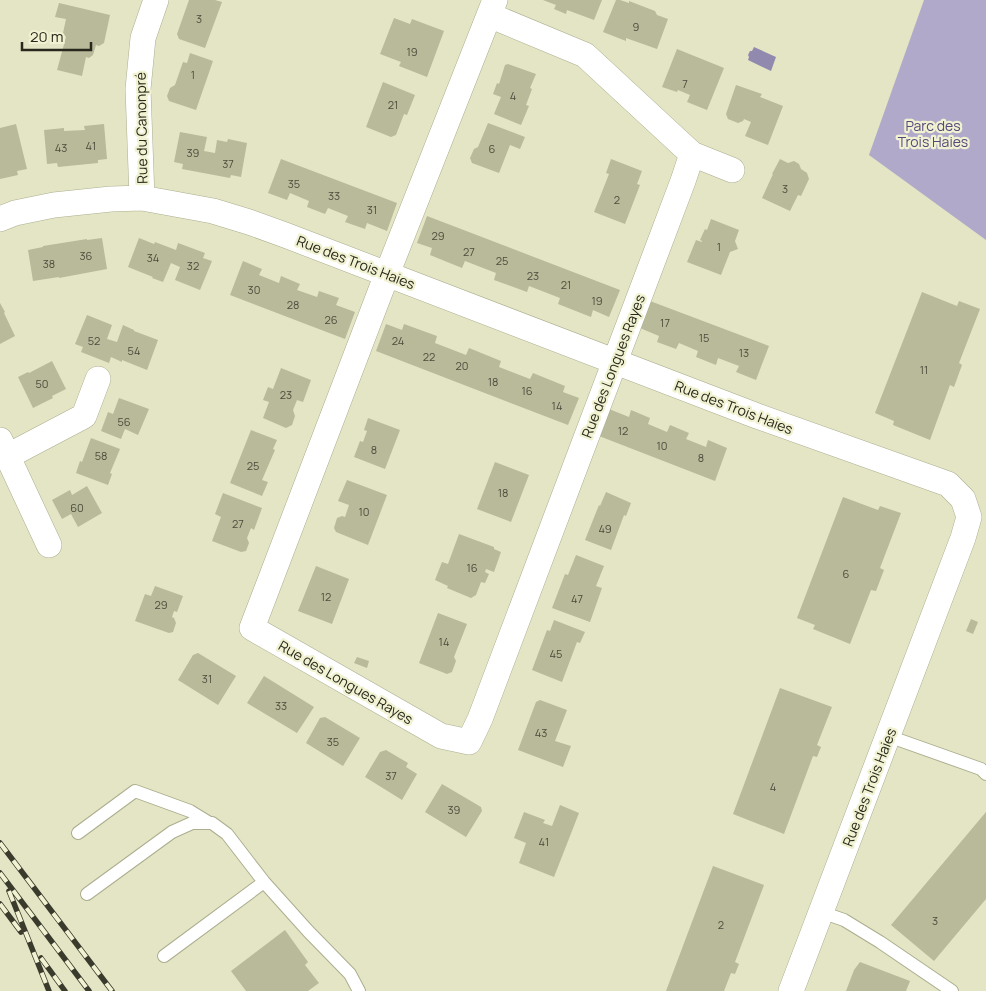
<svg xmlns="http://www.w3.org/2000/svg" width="986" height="991" font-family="Manrope,sans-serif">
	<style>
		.green { fill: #b0a9c9 }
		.water { fill: #9289af }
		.building { fill: #b8ba9a }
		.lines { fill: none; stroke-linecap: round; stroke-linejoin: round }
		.service-casing { stroke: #acae8f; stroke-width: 14 }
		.minor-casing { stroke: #acae8f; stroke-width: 26 }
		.service { stroke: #fff; stroke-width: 12 }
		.minor { stroke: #fff; stroke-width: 25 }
		.rail-casing { stroke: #3b3b2d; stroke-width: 5.5 }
		.rail { stroke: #f0f2d1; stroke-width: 4; stroke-dasharray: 11; stroke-linecap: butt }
		.labels { text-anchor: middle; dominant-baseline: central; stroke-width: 4.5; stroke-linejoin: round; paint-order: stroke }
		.number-label { font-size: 11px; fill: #4c4c3c }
		.park-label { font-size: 14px; fill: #56487d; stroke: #f0f2d1 }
		.street-label { font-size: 14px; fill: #28281c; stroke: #f0f2d1 }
	</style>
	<rect width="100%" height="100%" fill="#e3e5c4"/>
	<!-- green -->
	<path class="green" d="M 924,0 L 986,0 L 986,240 L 869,155 Z"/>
	<!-- water -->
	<path class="water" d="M 754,47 L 776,57 L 771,71 L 748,60 L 749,57 L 748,55 L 750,51 L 752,51 Z"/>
	<!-- building -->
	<path class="building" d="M 189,0 L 215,0 L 222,2 L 205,48 L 179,39 L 177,34 Z
		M 543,0 L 602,0 L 594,20 L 567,10 L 566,14 L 554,9 L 556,5 Z
		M 616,0 L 620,0 L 629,3 L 629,1 L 655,11 L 657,15 L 668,19 L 657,49 L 626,38 L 626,41 L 603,32 Z
		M 59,3 L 110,15 L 104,43 L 99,46 L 96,45 L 93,55 L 89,58 L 86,57 L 82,76 L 57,70 L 66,37 L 63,33 L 66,19 L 55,17 Z
		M 394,18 L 410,24 L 412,19 L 444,31 L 427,77 L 399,66 L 401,62 L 380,54 Z
		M 677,49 L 724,68 L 707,110 L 687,102 L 690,95 L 678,90 L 677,92 L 662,87 Z
		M 190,53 L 213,61 L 196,110 L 169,101 L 167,96 L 170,88 L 175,85 L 183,62 L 187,63 Z
		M 508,64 L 536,74 L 530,88 L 532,89 L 526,105 L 529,106 L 521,125 L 494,114 L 501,97 L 493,94 L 497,83 L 499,84 L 505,65 Z
		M 383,82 L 415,95 L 407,115 L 404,114 L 396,135 L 391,137 L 366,127 Z
		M 736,85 L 762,94 L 760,97 L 783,106 L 768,145 L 745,136 L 751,122 L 744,119 L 743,121 L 738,123 L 728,119 L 726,114 Z
		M 488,123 L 525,137 L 520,149 L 510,145 L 499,173 L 472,163 L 470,158 L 474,149 L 478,147 Z
		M 16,124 L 27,169 L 17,171 L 18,175 L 0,179 L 0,128 Z
		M 104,124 L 107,159 L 98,160 L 98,163 L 58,167 L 57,163 L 47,164 L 44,130 L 64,128 L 64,131 L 85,130 L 84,126 Z
		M 180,132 L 207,137 L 204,151 L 215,153 L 217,140 L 227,142 L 228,139 L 247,143 L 241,177 L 231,175 L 230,178 L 182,169 L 183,164 L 174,162 Z
		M 281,159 L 397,203 L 387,231 L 367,223 L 365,229 L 345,222 L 348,216 L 328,208 L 325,214 L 307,207 L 309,201 L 290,193 L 287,200 L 268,193 Z
		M 611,159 L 642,171 L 637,184 L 640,185 L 625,224 L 594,212 L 609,174 L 606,173 Z
		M 780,159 L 788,163 L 794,161 L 799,164 L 801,169 L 807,173 L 809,179 L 801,196 L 798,195 L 790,211 L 762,198 L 773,174 L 772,174 Z
		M 427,216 L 620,290 L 609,317 L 593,310 L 591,317 L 558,304 L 560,298 L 529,286 L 527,292 L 494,280 L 496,273 L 465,261 L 462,268 L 430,255 L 432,248 L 417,243 Z
		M 711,219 L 739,230 L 735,241 L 738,249 L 730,252 L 721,275 L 687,262 L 696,240 L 702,242 L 702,241 L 700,240 L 705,229 L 707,230 Z
		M 102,238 L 107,269 L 59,278 L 59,277 L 33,281 L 28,250 L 43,247 L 43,246 L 87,239 L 87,240 Z
		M 139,238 L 154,244 L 155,242 L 176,250 L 178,243 L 205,253 L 203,258 L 212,261 L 200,290 L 175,280 L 180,267 L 171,263 L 163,282 L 152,278 L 153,277 L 128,267 Z
		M 243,261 L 262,269 L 259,275 L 279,283 L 281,276 L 300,284 L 297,290 L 317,297 L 319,291 L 339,298 L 336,305 L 355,312 L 345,339 L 230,295 Z
		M 922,292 L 957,306 L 959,301 L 980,309 L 959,363 L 962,365 L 954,387 L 950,385 L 930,440 L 893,425 L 894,421 L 875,413 Z
		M 650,301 L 769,346 L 756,380 L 736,372 L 739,366 L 718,358 L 716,365 L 696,357 L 698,351 L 679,343 L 676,349 L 657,342 L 659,336 L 640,328 Z
		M 0,303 L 5,312 L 4,313 L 15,336 L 0,344 Z
		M 87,315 L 112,325 L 107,339 L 117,342 L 123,325 L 134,330 L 134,331 L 158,340 L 147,370 L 122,360 L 122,362 L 111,357 L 109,363 L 81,352 L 83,347 L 75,344 Z
		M 386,324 L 402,330 L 404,324 L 437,336 L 435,343 L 466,355 L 469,348 L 501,361 L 499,367 L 530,379 L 533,373 L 565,386 L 563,392 L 579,398 L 568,425 L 376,351 Z
		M 52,361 L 66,389 L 52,396 L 53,398 L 33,408 L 18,377 L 28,372 L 29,373 Z
		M 281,368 L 311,380 L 303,402 L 297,400 L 293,410 L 295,416 L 292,425 L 286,428 L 263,418 L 269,402 L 263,400 L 268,387 L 273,389 Z
		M 119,398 L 149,409 L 138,435 L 125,429 L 121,439 L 101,431 L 108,412 L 113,414 Z
		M 609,409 L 629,417 L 631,410 L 650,418 L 648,424 L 667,432 L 670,425 L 689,433 L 686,439 L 706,447 L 708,440 L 727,448 L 715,481 L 599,436 Z
		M 368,418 L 400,430 L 385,469 L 354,457 L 360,441 L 363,442 L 367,431 L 364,430 Z
		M 251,430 L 277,440 L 273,449 L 275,450 L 262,480 L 268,482 L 262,496 L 230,483 Z
		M 91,438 L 120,449 L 110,473 L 112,474 L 108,485 L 76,473 L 80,461 L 82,462 Z
		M 495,462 L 529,475 L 511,522 L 477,509 Z
		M 347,480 L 387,495 L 368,545 L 336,532 L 334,528 L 337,518 L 342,516 L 345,517 L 349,505 L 338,501 Z
		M 87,486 L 102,513 L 78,527 L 71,514 L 62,519 L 52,500 L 70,490 L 72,495 Z
		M 606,492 L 631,503 L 626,516 L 624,515 L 611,550 L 585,540 L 599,505 L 600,506 Z
		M 223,493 L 262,508 L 254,530 L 251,528 L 247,538 L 249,543 L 246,551 L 241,552 L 212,541 L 221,517 L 215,514 Z
		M 843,497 L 878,510 L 880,506 L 901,513 L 880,568 L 884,570 L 876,591 L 871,590 L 850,644 L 813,629 L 815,625 L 797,618 Z
		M 459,534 L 494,547 L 494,549 L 501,552 L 494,572 L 486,569 L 485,572 L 489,574 L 485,583 L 481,582 L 476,595 L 471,598 L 447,588 L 448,586 L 435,580 L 442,562 L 448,564 Z
		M 576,555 L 604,566 L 596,586 L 602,588 L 590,622 L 552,608 L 565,574 L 568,575 Z
		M 316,566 L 349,579 L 332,624 L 298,611 Z
		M 155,586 L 183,596 L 177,612 L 174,611 L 172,617 L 174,618 L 176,623 L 173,632 L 169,633 L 135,621 L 145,594 L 151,596 Z
		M 438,613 L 467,624 L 454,657 L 456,661 L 452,672 L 447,674 L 419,663 Z
		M 971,619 L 978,622 L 973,634 L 966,631 Z
		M 554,620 L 585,632 L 580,643 L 577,642 L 562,682 L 532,670 L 547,630 L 550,631 Z
		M 198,653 L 236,676 L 218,705 L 178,680 L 193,655 Z
		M 357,657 L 369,661 L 367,668 L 354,663 Z
		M 264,676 L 314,707 L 297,733 L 247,703 Z
		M 780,688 L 832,707 L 817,745 L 821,747 L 817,757 L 813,756 L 784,834 L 733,814 Z
		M 540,700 L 567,710 L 555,741 L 571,746 L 563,767 L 518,750 L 536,702 Z
		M 325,717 L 360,738 L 343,766 L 306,743 L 320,718 Z
		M 386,750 L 408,763 L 406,767 L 417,774 L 402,800 L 365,777 L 380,752 Z
		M 442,784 L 481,807 L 482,811 L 466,837 L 425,812 Z
		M 560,805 L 579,813 L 554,877 L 519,863 L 526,843 L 514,838 L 524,812 L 545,820 L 543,823 L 552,826 Z
		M 986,812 L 986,899 L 934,961 L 891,925 Z
		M 713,866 L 764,885 L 735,962 L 739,964 L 735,974 L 731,973 L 724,991 L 666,991 Z
		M 285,930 L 308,962 L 305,965 L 319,983 L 308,991 L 246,991 L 231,971 Z
		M 860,962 L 910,981 L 906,991 L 846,991 L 854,970 Z"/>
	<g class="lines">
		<!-- service casing -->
		<g class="service-casing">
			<path id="service" d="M 888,736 L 981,769 L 986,774
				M 78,833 L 135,791 L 190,811 L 208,822
				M 87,894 L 172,832 L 192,823 L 212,823 L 227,834 L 264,882 L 308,931 L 350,974 L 359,991
				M 821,912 L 844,920 L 880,942 L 952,991
				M 164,956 L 264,882"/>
		</g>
		<!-- minor casing -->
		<g class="minor-casing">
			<path id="minor" d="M 495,0 L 387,274 L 252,628 L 441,736 L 469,742 L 480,719 L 683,181 L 692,154
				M 489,15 L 585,55 L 692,154 L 732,170
				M 142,198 L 138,89 L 143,38 L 156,0
				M 0,219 L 15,213 L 54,205 L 111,199 L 142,198 L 213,211 L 249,222 L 285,235 L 757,416 L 948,484 L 963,499 L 969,517 L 963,538 L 791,991
				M 0,440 L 49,545
				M 8,456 L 84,416 L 98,379"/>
		</g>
		<!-- service -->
		<use href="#service" class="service"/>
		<!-- minor -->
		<use href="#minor" class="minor"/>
		<!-- rail casing -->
		<g class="rail-casing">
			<path id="rail" d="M 0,843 L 112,991
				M 0,873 L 89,991
				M 9,891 L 49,991
				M 0,904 L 21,932
				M 41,958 L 65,991"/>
		</g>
		<!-- rail -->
		<use href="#rail" class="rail"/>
	</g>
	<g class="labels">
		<!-- number labels -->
		<g class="number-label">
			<text x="199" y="18">3</text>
			<text x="636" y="26">9</text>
			<text x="412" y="51">19</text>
			<text x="193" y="74">1</text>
			<text x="685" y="83">7</text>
			<text x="513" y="95">4</text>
			<text x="393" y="104">21</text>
			<text x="91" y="145">41</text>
			<text x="61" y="147">43</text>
			<text x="492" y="148">6</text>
			<text x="193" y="152">39</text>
			<text x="228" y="163">37</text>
			<text x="294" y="183">35</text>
			<text x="785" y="188">3</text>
			<text x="334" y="195">33</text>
			<text x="617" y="199">2</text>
			<text x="372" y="209">31</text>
			<text x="438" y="235">29</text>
			<text x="719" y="246">1</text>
			<text x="469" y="251">27</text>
			<text x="86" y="255">36</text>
			<text x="153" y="257">34</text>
			<text x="502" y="260">25</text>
			<text x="49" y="263">38</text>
			<text x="193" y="265">32</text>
			<text x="533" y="275">23</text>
			<text x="566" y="284">21</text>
			<text x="254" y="289">30</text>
			<text x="597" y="300">19</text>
			<text x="293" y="304">28</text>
			<text x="331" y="319">26</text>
			<text x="665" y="322">17</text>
			<text x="704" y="337">15</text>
			<text x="94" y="340">52</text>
			<text x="398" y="340">24</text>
			<text x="134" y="350">54</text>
			<text x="744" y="352">13</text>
			<text x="429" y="356">22</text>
			<text x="462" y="365">20</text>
			<text x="924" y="369">11</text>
			<text x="493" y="381">18</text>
			<text x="42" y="383">50</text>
			<text x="527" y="390">16</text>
			<text x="286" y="394">23</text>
			<text x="557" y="405">14</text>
			<text x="124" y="421">56</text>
			<text x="623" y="430">12</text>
			<text x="662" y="445">10</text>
			<text x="374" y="449">8</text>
			<text x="101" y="455">58</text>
			<text x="701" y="457">8</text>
			<text x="253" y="465">25</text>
			<text x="503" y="492">18</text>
			<text x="77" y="507">60</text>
			<text x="364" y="511">10</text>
			<text x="238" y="523">27</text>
			<text x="605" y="528">49</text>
			<text x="472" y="567">16</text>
			<text x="846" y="573">6</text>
			<text x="326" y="596">12</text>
			<text x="577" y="598">47</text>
			<text x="161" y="604">29</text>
			<text x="444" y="641">14</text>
			<text x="556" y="653">45</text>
			<text x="207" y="678">31</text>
			<text x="281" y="705">33</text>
			<text x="541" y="732">43</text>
			<text x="333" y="741">35</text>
			<text x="391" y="775">37</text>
			<text x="773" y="786">4</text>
			<text x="454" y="809">39</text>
			<text x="544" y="841">41</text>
			<text x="935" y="920">3</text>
			<text x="721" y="924">2</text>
		</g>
		<!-- park labels -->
		<g class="park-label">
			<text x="933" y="125">Parc des<tspan x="933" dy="16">Trois Haies</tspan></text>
		</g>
		<!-- street labels -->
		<g class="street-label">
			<text transform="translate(141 128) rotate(-91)">Rue du Canonpré</text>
			<text transform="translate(356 262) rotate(21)">Rue des Trois Haies</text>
			<text transform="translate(613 366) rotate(-69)">Rue des Longues Rayes</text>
			<text transform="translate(734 407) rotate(21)">Rue des Trois Haies</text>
			<text transform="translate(346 682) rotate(30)">Rue des Longues Rayes</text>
			<text transform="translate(869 787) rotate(-69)">Rue des Trois Haies</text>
		</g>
	</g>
	<!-- scale -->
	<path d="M22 42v8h69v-8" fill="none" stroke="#28281c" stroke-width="2.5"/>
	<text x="30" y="42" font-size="15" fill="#28281c" stroke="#f0f2d1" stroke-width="4" paint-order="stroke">20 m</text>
</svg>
